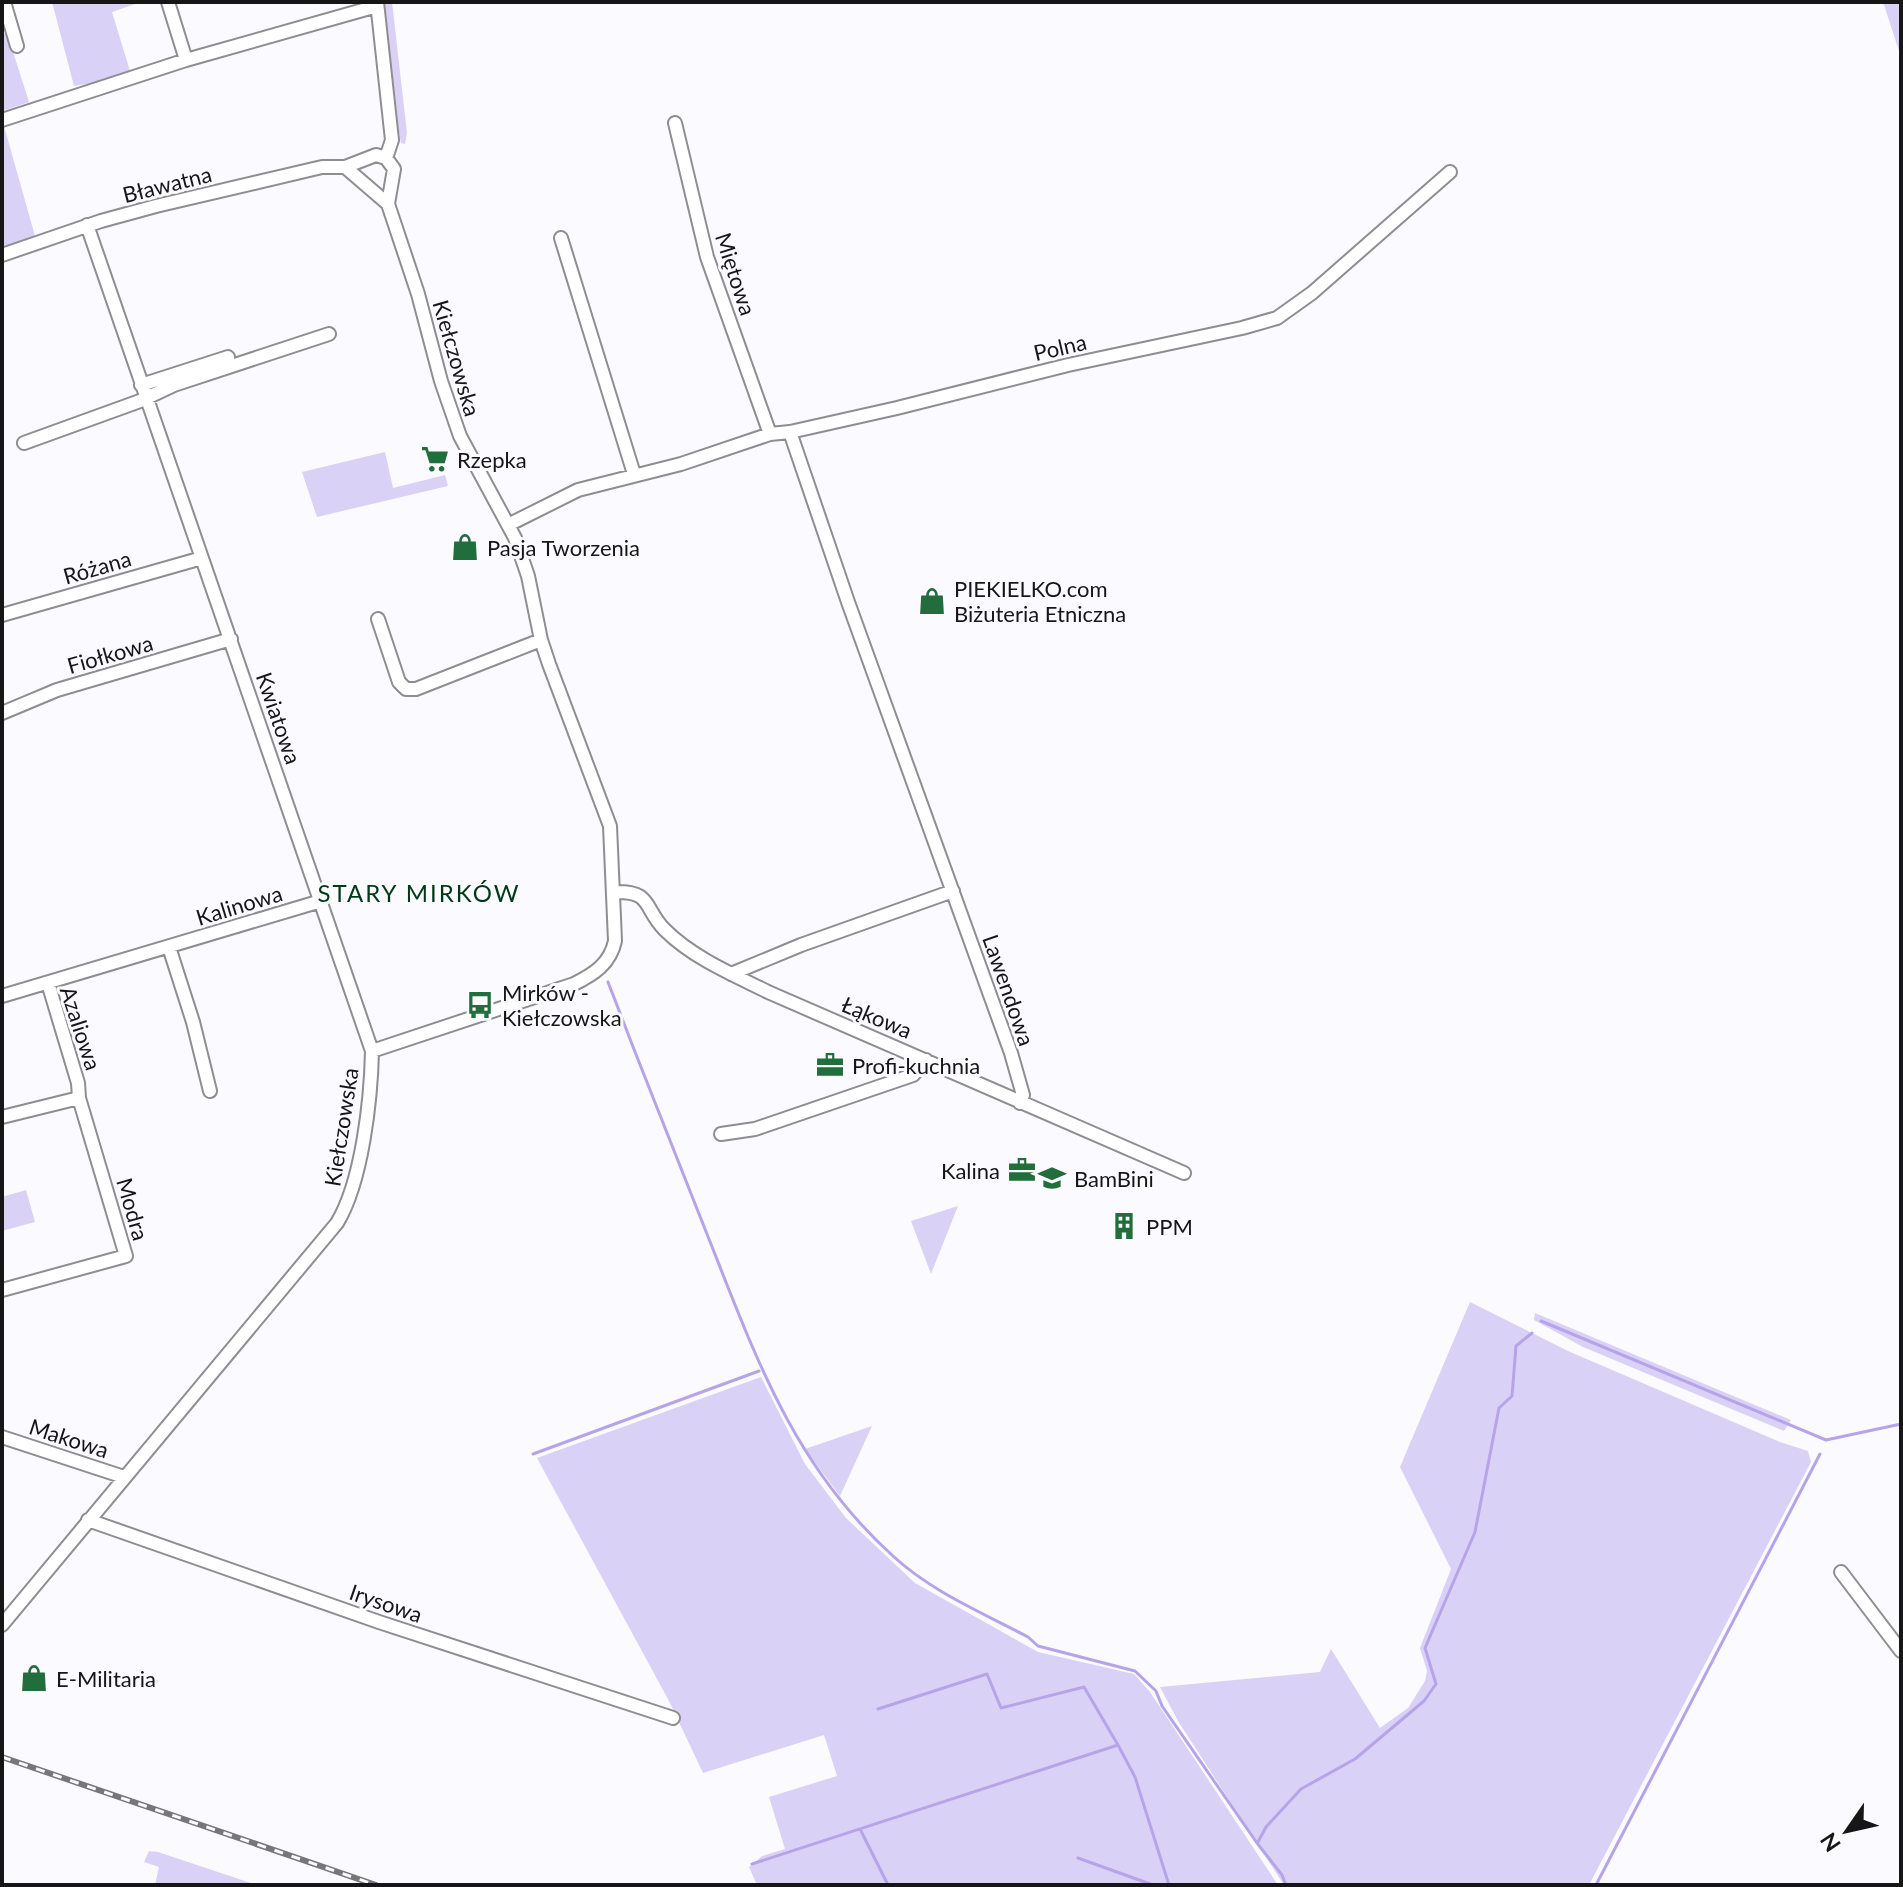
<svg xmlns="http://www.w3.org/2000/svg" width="1903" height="1887" font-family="Lato,sans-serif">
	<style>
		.green { fill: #dad1f7 }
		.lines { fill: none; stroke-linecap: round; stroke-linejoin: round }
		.stream { stroke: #b7a4e8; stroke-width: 3 }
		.street-casing { stroke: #8e8d92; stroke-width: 16 }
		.street { stroke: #fff; stroke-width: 12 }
		.rail-casing { stroke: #777679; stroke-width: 6 }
		.rail { stroke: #fbfaff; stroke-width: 3; stroke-dasharray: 9; stroke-linecap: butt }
		.labels { text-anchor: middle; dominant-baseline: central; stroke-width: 6; stroke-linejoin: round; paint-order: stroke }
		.street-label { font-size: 22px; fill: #161617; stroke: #fbfaff }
		.poi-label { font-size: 22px; fill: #161617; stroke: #fbfaff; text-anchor: start }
		.neighbourhood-label { font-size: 24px; letter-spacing: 2px; fill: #013918; stroke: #fbfaff }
	</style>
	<rect width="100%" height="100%" fill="#fbfaff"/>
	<!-- green -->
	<path class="green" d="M 52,2 L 141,2 L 112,12 L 130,71 L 107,81 L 74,86 Z
		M 382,2 L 392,2 L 407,133 L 405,144 L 401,143 L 390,84 Z
		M 1883,2 L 1901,2 L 1901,57 Z
		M 7,33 L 29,102 L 2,111 L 2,35 Z
		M 2,126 L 4,126 L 35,236 L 2,248 Z
		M 385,452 L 393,488 L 445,475 L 448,486 L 317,517 L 302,472 Z
		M 26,1190 L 35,1222 L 2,1231 L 2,1197 Z
		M 958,1206 L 931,1274 L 911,1221 Z
		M 1470,1302 L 1568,1351 L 1780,1442 L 1808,1451 L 1811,1462 L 1589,1885 L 1284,1885 L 1178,1721 L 1160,1687 L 1320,1672 L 1331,1649 L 1380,1728 L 1408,1708 L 1425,1681 L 1427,1671 L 1420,1648 L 1451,1569 L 1400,1467 Z
		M 1535,1313 L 1791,1420 L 1784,1431 L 1583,1347 L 1534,1320 Z
		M 761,1377 L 805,1464 L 846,1518 L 915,1583 L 1038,1652 L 1134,1674 L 1150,1692 L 1278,1885 L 757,1885 L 749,1867 L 762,1856 L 785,1849 L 769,1797 L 837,1776 L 824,1735 L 703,1773 L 669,1701 L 537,1458 Z
		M 872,1426 L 840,1496 L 805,1449 Z
		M 149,1851 L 158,1852 L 257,1885 L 155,1885 L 159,1867 L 144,1862 Z"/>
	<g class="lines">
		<!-- stream -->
		<path class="stream" d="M 608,982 C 639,1063 671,1144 703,1224 C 753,1349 790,1463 893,1556 C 932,1592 981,1612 1028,1637 L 1038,1646 L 1135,1671 L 1156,1691 L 1162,1706 L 1257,1843 L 1282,1875 L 1286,1885
			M 1541,1321 L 1826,1440 L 1901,1424
			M 533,1454 L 759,1371
			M 878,1709 L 987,1674 L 1001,1708 L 1084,1687 L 1118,1745
			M 860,1829 L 888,1885
			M 1258,1842 L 1266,1827 L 1301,1789 L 1355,1759 L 1424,1701 L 1436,1684 L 1425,1648 L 1475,1532 L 1499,1408 L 1512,1396 L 1516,1346 L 1532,1333
			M 1078,1858 L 1153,1885
			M 752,1864 L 1118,1745 L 1135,1777 L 1169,1885
			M 1596,1885 L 1820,1454"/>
		<!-- street casing -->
		<g class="street-casing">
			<path id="street" d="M 4,2 L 17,46
				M 168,2 L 186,60
				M 377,2 L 392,140 L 386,158
				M 2,120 L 186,60 L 377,6
				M 675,123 L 707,257 L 770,434
				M 345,167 L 388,204
				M 561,238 L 634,474
				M 2,255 L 101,221 L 156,206 L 322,167 L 345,167 L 376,155 L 386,158 L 394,169 L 388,204 L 418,294 L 441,381 L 460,436 L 515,538 L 528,576 L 541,640 L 549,664 L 610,826 L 615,941 C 610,964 594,974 574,984 L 372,1051
				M 141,385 L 228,357
				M 790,432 L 848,602 L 1011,1053 L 1023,1095 L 1020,1103
				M 24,443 L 140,401 L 174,385 L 329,334
				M 508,525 L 578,490 L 681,464 L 770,434 L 790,432 L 897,408 L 1068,365 L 1242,328 L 1277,318 L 1312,293 L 1450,172
				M 2,615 L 202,558
				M 378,619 L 399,682 L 406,689 L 416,689 L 541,640
				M 2,713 L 57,690 L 231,639
				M 615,892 C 653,891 643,908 665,930 C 693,958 734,975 768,992 L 1184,1173
				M 169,947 L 193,1022 L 210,1091
				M 731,974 L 801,945 L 953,891
				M 2,996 L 321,901
				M 2,1117 L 79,1098 L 78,1083 L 48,983
				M 721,1134 L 755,1129 L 913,1075 L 926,1060
				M 2,1290 L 126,1256 L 79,1098
				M 2,1437 L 124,1477
				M 88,1520 L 379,1622 L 673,1718
				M 1841,1572 L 1901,1651
				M 2,1625 L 337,1223 C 362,1182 371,1100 372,1051 L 87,225"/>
		</g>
		<!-- street -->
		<use href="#street" class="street"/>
		<!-- rail casing -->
		<g class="rail-casing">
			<path id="rail" d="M 2,1757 L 376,1885"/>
		</g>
		<!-- rail -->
		<use href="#rail" class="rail"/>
	</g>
	<!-- icons -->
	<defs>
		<g id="supermarket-bare" transform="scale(2.16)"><path d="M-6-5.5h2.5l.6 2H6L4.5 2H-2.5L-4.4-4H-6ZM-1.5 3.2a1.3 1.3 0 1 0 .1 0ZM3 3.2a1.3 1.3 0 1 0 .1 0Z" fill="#216d3b" stroke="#fbfaff" stroke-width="2.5" paint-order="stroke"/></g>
		<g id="shop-bare" transform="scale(2.16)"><path d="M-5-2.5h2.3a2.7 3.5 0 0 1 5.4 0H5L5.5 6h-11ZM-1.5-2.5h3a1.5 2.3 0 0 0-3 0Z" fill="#216d3b" stroke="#fbfaff" stroke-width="2.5" paint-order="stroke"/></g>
		<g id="bus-bare" transform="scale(2.16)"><path d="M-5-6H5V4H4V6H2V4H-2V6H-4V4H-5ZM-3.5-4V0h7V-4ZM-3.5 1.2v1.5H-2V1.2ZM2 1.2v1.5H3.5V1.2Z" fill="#216d3b" stroke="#fbfaff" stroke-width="2.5" paint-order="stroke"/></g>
		<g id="office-bare" transform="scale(2.16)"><path d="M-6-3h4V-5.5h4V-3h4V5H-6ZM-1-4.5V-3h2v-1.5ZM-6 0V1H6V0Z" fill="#216d3b" stroke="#fbfaff" stroke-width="2.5" paint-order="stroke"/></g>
		<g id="school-bare" transform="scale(2.16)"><path d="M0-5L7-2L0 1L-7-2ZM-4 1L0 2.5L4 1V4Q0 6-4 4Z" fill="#216d3b" stroke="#fbfaff" stroke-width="2.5" paint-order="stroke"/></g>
		<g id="building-bare" transform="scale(2.16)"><path d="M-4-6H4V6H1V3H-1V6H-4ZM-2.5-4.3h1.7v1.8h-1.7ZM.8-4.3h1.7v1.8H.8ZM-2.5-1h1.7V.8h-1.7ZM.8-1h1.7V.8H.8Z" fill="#216d3b" stroke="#fbfaff" stroke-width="2.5" paint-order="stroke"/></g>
	</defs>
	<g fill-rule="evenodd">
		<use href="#supermarket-bare" x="435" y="459"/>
		<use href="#shop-bare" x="465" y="547"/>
		<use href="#shop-bare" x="932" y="601"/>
		<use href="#bus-bare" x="480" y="1005"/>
		<use href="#office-bare" x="830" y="1065"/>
		<use href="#office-bare" x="1022" y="1170"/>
		<use href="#school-bare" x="1052" y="1178"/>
		<use href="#building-bare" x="1124" y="1226"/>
		<use href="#shop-bare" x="34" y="1678"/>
	</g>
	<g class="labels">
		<!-- street labels -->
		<g class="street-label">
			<text transform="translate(167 184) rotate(-14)">Bławatna</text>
			<text transform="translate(736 274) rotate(72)">Miętowa</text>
			<text transform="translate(1060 347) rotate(-13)">Polna</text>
			<text transform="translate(457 358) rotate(74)">Kiełczowska</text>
			<text transform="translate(97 567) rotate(-16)">Różana</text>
			<text transform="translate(110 654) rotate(-16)">Fiołkowa</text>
			<text transform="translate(279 718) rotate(71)">Kwiatowa</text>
			<text transform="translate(239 905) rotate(-17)">Kalinowa</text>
			<text transform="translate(1009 990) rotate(71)">Lawendowa</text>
			<text transform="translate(877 1017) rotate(23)">Łąkowa</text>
			<text transform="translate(81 1028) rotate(72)">Azaliowa</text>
			<text transform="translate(341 1127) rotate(-81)">Kiełczowska</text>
			<text transform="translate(133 1209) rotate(74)">Modra</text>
			<text transform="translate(69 1438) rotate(18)">Makowa</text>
			<text transform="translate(386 1603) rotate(19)">Irysowa</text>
		</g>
		<!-- poi labels -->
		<g class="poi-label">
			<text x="457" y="459">Rzepka</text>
			<text x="487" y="547">Pasja Tworzenia</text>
			<text x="954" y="588">PIEKIELKO.com<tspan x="954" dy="25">Biżuteria Etniczna</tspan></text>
			<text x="502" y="992">Mirków -<tspan x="502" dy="25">Kiełczowska</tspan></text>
			<text x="852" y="1065">Profi-kuchnia</text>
			<text x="1000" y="1170" text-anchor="end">Kalina</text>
			<text x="1074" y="1178">BamBini</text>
			<text x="1146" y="1226">PPM</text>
			<text x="56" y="1678">E-Militaria</text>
		</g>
		<!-- neighbourhood labels -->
		<g class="neighbourhood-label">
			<text x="419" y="892">STARY MIRKÓW</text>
		</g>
	</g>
	<!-- border -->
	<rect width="1903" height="1887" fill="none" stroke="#161617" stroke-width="8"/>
	<!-- north arrow -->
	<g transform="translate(1847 1831) rotate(236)" stroke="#fbfaff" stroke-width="6" paint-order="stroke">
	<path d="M0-6L14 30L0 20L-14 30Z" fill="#161617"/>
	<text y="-12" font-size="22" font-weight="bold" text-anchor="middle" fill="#161617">N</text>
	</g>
</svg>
